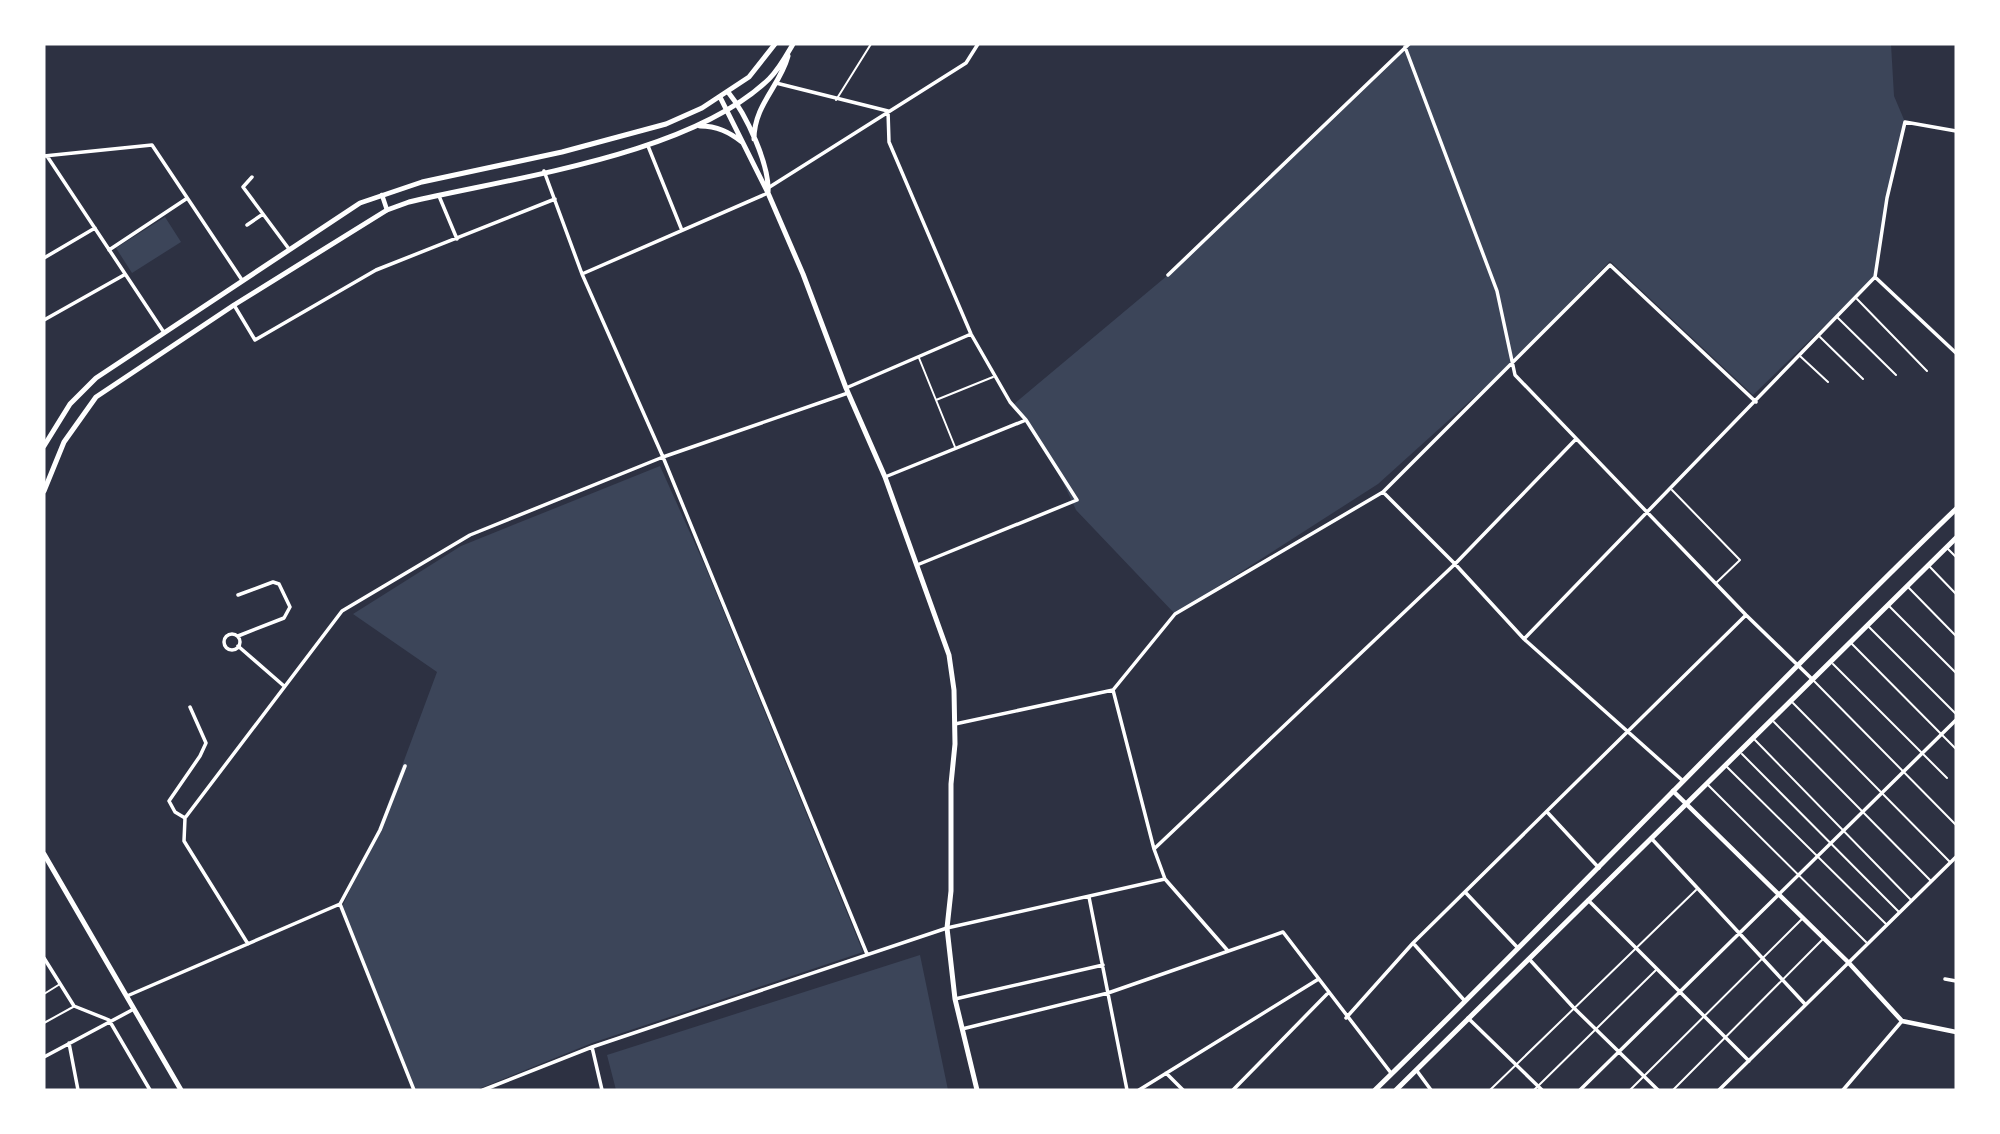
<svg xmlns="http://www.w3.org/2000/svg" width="2000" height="1134" font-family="Helvetica,sans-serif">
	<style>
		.green { fill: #3c4559 }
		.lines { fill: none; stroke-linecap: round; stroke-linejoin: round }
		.service { stroke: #fff; stroke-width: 2 }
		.minor { stroke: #fff; stroke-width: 3.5 }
		.tertiary { stroke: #fff; stroke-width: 4.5 }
		.secondary { stroke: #fff; stroke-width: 5 }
		.primary { stroke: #fff; stroke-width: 5 }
	</style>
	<rect width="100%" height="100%" fill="#2d3142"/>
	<!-- green -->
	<path class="green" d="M 1409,44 L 1891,44 L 1894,96 L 1905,122 L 1887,198 L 1875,277 L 1753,395 L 1610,261 L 1512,363 L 1378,484 L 1175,614 L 1076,510 L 1062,480 L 1014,404 L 1168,275 Z
		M 165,217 L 181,242 L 132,273 L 116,248 Z
		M 660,466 L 705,566 L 863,952 L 592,1043 L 476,1090 L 416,1090 L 342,907 L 380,825 L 437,672 L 353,614 L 461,546 Z
		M 920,955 L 948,1090 L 616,1090 L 607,1055 Z"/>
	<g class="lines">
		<!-- service -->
		<path class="service" d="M 836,100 L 871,44
			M 1857,299 L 1927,371
			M 1837,317 L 1896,375
			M 1820,337 L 1863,379
			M 1800,356 L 1828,382
			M 919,358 L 955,447
			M 936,400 L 993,377
			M 1672,490 L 1740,560 L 1716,583
			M 1947,548 L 1956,557
			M 1929,566 L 1956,594
			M 1908,587 L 1956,636
			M 1889,606 L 1956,673
			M 1869,627 L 1956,714
			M 1851,643 L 1956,749
			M 1833,664 L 1947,778
			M 1814,681 L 1956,825
			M 1793,703 L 1949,861
			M 1774,722 L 1930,880
			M 1755,740 L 1912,901
			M 1742,754 L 1898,911
			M 1727,767 L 1887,925
			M 1708,785 L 1866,942
			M 44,994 L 60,984
			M 44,1023 L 73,1007
			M 1490,1090 L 1696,890
			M 1534,1090 L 1656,970
			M 1630,1090 L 1802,919
			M 1673,1090 L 1822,940"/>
		<!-- minor -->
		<path class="minor" d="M 1405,47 L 1497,291 L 1515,375 L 1746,615 L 1812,679
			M 776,83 L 888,111 L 889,142 L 971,334 L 1010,402 L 1026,420 L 1077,500 L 917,565
			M 648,146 L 681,228
			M 44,156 L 152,145 L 242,280
			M 47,156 L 163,331
			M 544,171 L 582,274 L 663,457 L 848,393
			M 252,177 L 243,187 L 289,249
			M 768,188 L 966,63 L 978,44
			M 439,196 L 457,239
			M 247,225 L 263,214
			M 109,250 L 186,199
			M 44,258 L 95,228
			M 582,274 L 768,193
			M 1168,275 L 1409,44
			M 1875,277 L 1887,198 L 1905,122 L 1956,131
			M 1875,277 L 1956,353
			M 234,305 L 255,340 L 376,270 L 555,199
			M 44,320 L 124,275
			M 846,388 L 971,334
			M 885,477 L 1026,420
			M 1383,492 L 1455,564 L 1524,639 L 1682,780
			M 238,595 L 273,582 L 279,584 L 290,607 L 284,618 L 238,636
			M224 642a8 8 0 1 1 16 0a8 8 0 1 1-16 0Z
			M 1524,639 L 1875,277
			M 238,646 L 284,686
			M 1113,690 L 1175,614 L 1383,492 L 1610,265 L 1756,402
			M 955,724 L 1113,690 L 1154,849 L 1165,879 L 1228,951
			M 1548,813 L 1599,868
			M 185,818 L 175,812 L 169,801 L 200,756 L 206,743 L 190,707
			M 1651,838 L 1804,1003
			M 1154,849 L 1455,564 L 1576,439
			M 1466,893 L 1517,947
			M 1089,897 L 1127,1090
			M 1588,900 L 1749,1061
			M 340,904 L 414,1090
			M 1413,943 L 1464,1000
			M 248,944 L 184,841 L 185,818 L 342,611 L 470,535 L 663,457 L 867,954
			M 44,958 L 74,1006 L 109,1020 L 150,1090
			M 1530,960 L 1573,1007 L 1658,1090
			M 1945,979 L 1956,981
			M 127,996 L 340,904 L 380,830 L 405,766
			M 955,999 L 1103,965
			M 1346,1018 L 1413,943 L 1746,615
			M 1468,1018 L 1542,1090
			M 962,1029 L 1108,993 L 1283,932 L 1391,1073
			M 69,1043 L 78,1090
			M 592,1047 L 602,1090
			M 44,1057 L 132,1010
			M 1417,1071 L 1431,1090
			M 1166,1073 L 1183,1090
			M 483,1090 L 592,1047 L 947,928 L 1165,879
			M 1139,1090 L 1317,980
			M 1233,1090 L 1327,994
			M 1580,1090 L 1956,720
			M 1719,1090 L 1956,857
			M 1843,1090 L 1902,1021"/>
		<!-- tertiary -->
		<path class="tertiary" d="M 382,195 L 387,210
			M 1673,791 L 1848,962 L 1902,1021 L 1956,1032"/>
		<!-- secondary -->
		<path class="secondary" d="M 728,92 C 746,114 770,165 768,193
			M 720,97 L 768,193 L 803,274 L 846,388 L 885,477 L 949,655 L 954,690 L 955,744 L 951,784 L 951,891 L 947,928 L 955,999 L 977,1090
			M 700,126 C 717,126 729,132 742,142
			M 754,139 C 754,105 780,86 788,56
			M 44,446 L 70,404 L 96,378 L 360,203 L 422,182 L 562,152 L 666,124 L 702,108 L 749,77 L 775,44
			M 44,491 L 64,442 L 96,397 L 234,305 L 387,210 L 409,202 C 515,177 690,155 769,79 C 779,69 786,56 793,44
			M 44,854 L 181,1090"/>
		<!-- primary -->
		<path class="primary" d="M 1375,1090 C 1572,899 1759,699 1956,509
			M 1396,1090 L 1956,538"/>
	</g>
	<!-- border -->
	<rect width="2000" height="1134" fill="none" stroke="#ffffff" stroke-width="91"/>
</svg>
